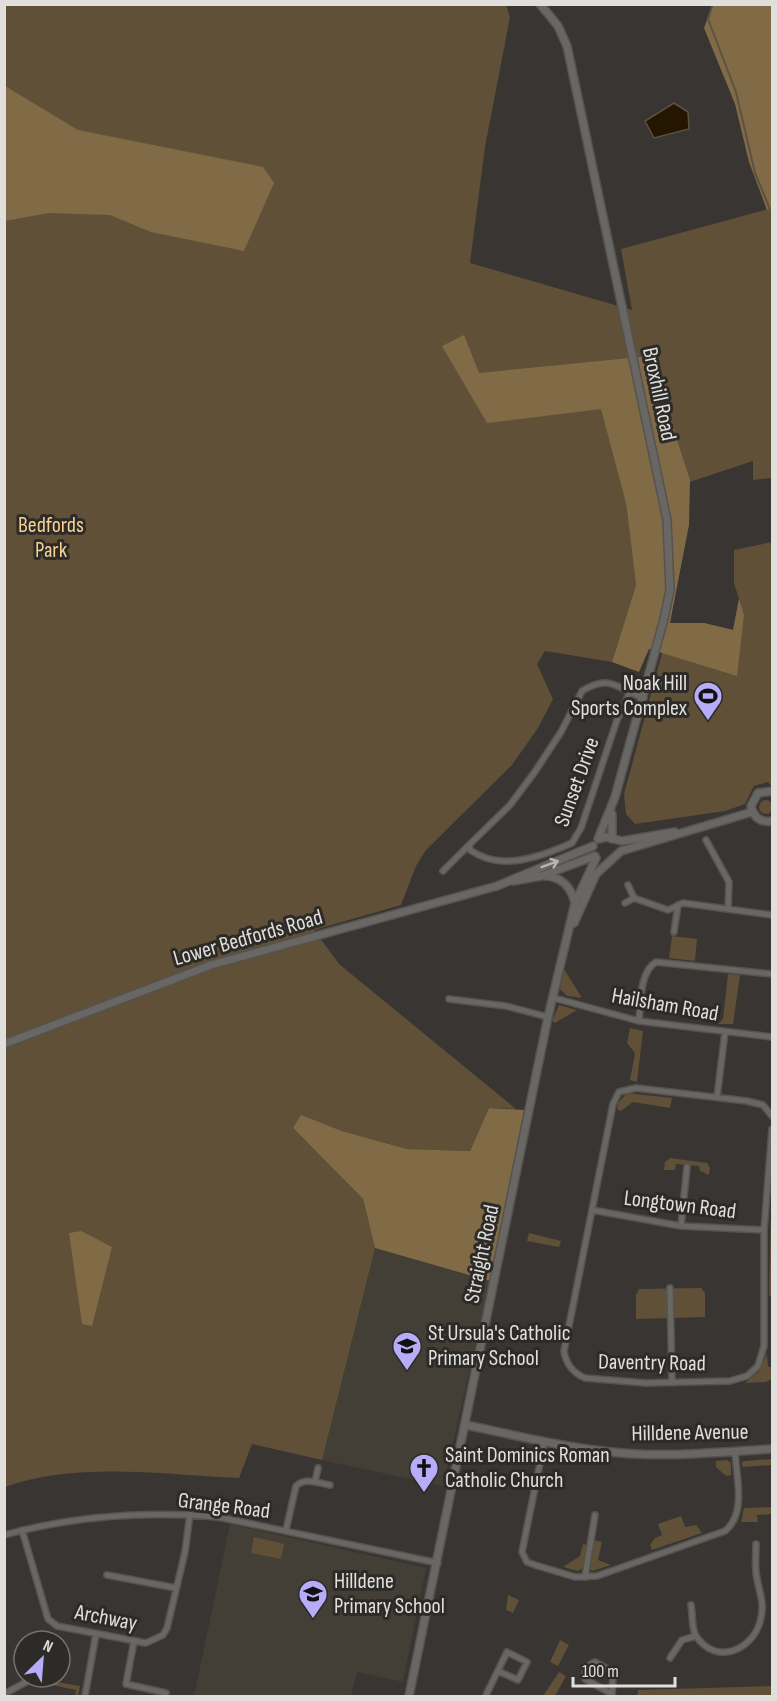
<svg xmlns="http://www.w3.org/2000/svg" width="777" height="1701" font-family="'Sofia Sans Condensed',sans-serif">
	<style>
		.built { fill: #443f36 }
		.green { fill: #5f5037 }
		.forest { fill: #816b47 }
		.water { fill: #241600; stroke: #5c5242; stroke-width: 1.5 }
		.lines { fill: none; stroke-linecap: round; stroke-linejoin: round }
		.stream { stroke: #5c5242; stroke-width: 2 }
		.minor-casing { stroke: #555350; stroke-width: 8 }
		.tertiary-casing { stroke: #555350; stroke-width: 10 }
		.minor { stroke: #696763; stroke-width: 5 }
		.tertiary { stroke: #696763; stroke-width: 7 }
		.oneway { stroke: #b6b5b2 }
		.labels { text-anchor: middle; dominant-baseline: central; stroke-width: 6; stroke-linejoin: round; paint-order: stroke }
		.street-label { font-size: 22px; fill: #e0dfdc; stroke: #2d2b28 }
		.park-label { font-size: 22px; fill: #f6d193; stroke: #2d2b28 }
		.poi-label { font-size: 22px; fill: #e0dfdc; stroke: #2d2b28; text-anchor: start }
	</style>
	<rect width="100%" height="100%" fill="#383532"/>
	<!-- built -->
	<path class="built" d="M 375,1248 L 490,1281 L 443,1486 L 322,1460 Z
		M 230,1524 L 426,1568 L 403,1682 L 357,1672 L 351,1696 L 194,1696 Z"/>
	<!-- green -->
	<path class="green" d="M 4,5 L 506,5 L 510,17 L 485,147 L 470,263 L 632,310 L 621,249 L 772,208 L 772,478 L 753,480 L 753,461 L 626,503 L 636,585 L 612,662 L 545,651 L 537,664 L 553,699 L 538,728 L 512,765 L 426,850 L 416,866 L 401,905 L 314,930 L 339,964 L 516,1109 L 489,1108 L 470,1151 L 407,1149 L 342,1131 L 302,1116 L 293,1128 L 363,1199 L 375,1248 L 322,1460 L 252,1444 L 239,1478 C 162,1475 79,1461 5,1487 Z
		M 772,542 L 772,787 L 768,782 L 754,786 L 745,804 L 725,811 L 635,824 L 626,814 L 624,794 L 665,642 L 704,623 L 733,630 L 739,599 L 734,583 L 734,550 Z
		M759 807a7 7 0 1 1 14 0a7 7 0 1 1-14 0Z
		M 672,936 L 697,939 L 695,961 L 669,958 Z
		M 564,969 L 582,998 L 567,996 L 560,989 Z
		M 728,974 L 740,975 L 733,1024 L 718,1024 L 723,1019 Z
		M 559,1005 L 577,1010 L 555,1023 L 552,1021 Z
		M 630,1028 L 643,1031 L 637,1082 L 630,1080 L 635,1053 L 627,1043 Z
		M 627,1093 L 672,1098 L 670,1108 L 633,1102 L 621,1111 L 617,1109 L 618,1103 Z
		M 670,1158 L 707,1163 L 710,1168 L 709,1175 L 700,1171 L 699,1166 L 676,1164 L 675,1170 L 664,1170 L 665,1162 Z
		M 772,1171 L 772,1297 L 769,1295 Z
		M 529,1233 L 561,1241 L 559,1247 L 527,1241 Z
		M 701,1288 L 705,1293 L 705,1317 L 636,1319 L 636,1295 L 639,1289 Z
		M 767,1354 L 768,1367 L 772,1367 L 772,1379 L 766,1382 L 745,1383 L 759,1371 Z
		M 772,1459 L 772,1465 L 742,1467 L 742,1462 L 745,1461 Z
		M 727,1460 L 731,1463 L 731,1475 L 726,1476 L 716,1467 L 716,1461 Z
		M 772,1507 L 772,1514 L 757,1515 L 758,1522 L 741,1522 L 744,1508 Z
		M 681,1516 L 685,1527 L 696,1525 L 702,1533 L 652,1550 L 650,1545 L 655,1538 L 662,1535 L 658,1524 Z
		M 254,1537 L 284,1544 L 281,1559 L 251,1553 Z
		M 592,1540 L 602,1542 L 598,1560 L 611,1565 L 592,1571 L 588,1567 Z
		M 583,1544 L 587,1545 L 583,1568 L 578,1571 L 563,1567 L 580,1556 Z
		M 508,1595 L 519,1600 L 513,1613 L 506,1610 Z
		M 560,1640 L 569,1645 L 558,1666 L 550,1662 Z
		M 559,1672 L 566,1676 L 555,1696 L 543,1696 Z
		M 26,1677 L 80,1686 L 78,1696 L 75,1696 L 76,1690 L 37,1682 L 34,1684 Z
		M 772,1686 L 772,1696 L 637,1696 L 638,1690 Z"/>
	<!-- forest -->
	<path class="forest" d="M 712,5 L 772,5 L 772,208 L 767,210 L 749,162 L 735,104 L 704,28 Z
		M 5,86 L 78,130 L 263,167 L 274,183 L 244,251 L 151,232 L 110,215 L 49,213 L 5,221 Z
		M 464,335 L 479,373 L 650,356 L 690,480 L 689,525 L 670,623 L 704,623 L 733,630 L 739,599 L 744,615 L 737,676 L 649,649 L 639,672 L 612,662 L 636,585 L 626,503 L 601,409 L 487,423 L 442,346 Z
		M 489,1108 L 524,1110 L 490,1281 L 375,1248 L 363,1199 L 293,1128 L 301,1115 L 342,1131 L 407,1149 L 470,1151 Z
		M 81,1231 L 112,1247 L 92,1326 L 82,1324 L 69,1233 Z"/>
	<!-- water -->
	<path class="water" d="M 674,103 L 688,112 L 689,129 L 654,138 L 645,121 Z"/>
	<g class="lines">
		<!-- stream -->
		<path class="stream" d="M 388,4 L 504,46
			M 713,4 L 708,19 L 736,92 L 755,173 L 772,214"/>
		<!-- minor casing -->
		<g class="minor-casing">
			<path id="minor" d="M 629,694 L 617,720 L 581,828 L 572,843 C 540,857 501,872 470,850 L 469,845 L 510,805 L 534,773 L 561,732 L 582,691 C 611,673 618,690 644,698
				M 706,840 L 729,882 L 728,909
				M 443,871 L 469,845
				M 628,885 L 634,898 L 668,910 L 683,903 L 772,915
				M 625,903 L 634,898
				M 674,932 L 678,905
				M 554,998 L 639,1021 L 772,1037
				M 449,999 L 506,1006 L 548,1017
				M 639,1021 C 641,1004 639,972 656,962 L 772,974
				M 717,1097 L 725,1032
				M 772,1116 L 763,1105 L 747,1101 L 636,1088 L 619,1092 L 613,1104 L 564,1351 C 566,1364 573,1373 585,1378 L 646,1383 L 730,1381 L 747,1376 L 758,1366 L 764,1346 L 764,1230 L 772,1129
				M 592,1210 L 681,1226 L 764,1230
				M 681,1226 L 687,1167
				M 670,1288 L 672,1383
				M 544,1443 L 522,1552 L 527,1562 L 535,1565 L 575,1577 L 597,1576 L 725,1531 C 747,1513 736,1477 735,1451
				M 315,1482 L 318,1468
				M 22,1530 L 48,1619 L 57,1626 L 146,1643 L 163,1635 L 167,1628 L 185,1552 L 190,1514
				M 286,1530 L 296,1486 C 305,1477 318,1483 330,1485
				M 4,1535 C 74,1516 146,1511 218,1517 L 438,1563
				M 107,1575 L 176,1588
				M 585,1577 L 595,1515
				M 691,1605 C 693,1615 691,1628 696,1636 C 716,1666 752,1650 760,1622 C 766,1601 758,1592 756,1572 C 755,1563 756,1553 756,1544
				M 134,1641 L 126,1684 L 166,1693
				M 670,1658 L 682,1640 L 696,1636
				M 4,1694 L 28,1681
				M 85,1696 L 96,1634
				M 486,1696 L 487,1693 L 507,1652 L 527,1662 L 518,1680 L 498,1671
				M 612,1696 L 613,1672 L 595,1662 C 588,1665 583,1671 585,1679 L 612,1694"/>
		</g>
		<!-- tertiary casing -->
		<g class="tertiary-casing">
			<path id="tertiary" d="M 540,4 L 558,26 L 567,46 L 667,520 L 670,590 L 664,619 L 615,797 L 598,839
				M 772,791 L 758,793 L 751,806 C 753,817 761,823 772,821
				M 599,839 L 606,837 L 622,841 L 675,832
				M 612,839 L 612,814
				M 544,876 C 561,876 571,887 575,903
				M 513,881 L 541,876 L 595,856
				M 574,923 L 596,874 L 621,851 L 752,812
				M 4,1044 L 211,965 L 497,886 L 593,846
				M 466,1425 C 514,1435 562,1447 611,1452 C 665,1458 719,1452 772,1449
				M 409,1696 L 548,1017 L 575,903 L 596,858"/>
		</g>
		<!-- minor -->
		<use href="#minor" class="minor"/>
		<!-- tertiary -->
		<use href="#tertiary" class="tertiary"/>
	</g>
	<!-- one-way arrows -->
	<defs><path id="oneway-shaft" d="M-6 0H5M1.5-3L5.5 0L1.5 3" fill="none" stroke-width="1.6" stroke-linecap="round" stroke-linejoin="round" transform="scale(1.5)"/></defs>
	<use class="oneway" href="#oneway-shaft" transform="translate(550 864) rotate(-20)"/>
	<!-- icons -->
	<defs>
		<g id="stadium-pin" transform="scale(1.5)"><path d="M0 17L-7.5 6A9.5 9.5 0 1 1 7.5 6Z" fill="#b6acf8" stroke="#2d2b28"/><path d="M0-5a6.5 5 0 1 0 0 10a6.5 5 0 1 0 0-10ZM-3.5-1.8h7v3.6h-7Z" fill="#111"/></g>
		<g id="school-pin" transform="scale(1.5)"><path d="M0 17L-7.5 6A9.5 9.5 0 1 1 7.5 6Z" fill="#b6acf8" stroke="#2d2b28"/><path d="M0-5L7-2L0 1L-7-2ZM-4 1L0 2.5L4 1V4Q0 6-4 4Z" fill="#111"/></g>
		<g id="church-pin" transform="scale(1.5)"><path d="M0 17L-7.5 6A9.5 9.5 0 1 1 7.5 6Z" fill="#b6acf8" stroke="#2d2b28"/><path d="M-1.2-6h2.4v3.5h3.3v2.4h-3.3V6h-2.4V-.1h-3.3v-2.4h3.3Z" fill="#111"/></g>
	</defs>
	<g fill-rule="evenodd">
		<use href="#stadium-pin" x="708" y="696"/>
		<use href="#school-pin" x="407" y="1346"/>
		<use href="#church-pin" x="424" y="1468"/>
		<use href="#school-pin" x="313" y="1594"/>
	</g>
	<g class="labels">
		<!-- street labels -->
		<g class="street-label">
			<text transform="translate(659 394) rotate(78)">Broxhill Road</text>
			<text transform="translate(577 782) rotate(-70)">Sunset Drive</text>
			<text transform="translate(248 938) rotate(-16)">Lower Bedfords Road</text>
			<text transform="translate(665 1005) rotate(10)">Hailsham Road</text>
			<text transform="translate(680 1205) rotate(7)">Longtown Road</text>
			<text transform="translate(482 1254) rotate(-78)">Straight Road</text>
			<text transform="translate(652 1363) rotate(1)">Daventry Road</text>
			<text transform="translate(690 1433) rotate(-1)">Hilldene Avenue</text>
			<text transform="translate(224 1506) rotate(7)">Grange Road</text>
			<text transform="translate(106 1618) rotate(11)">Archway</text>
		</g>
		<!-- park labels -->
		<g class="park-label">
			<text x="51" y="525">Bedfords<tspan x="51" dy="25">Park</tspan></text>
		</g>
		<!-- poi labels -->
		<g class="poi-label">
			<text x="687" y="683" text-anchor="end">Noak Hill<tspan x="687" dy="25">Sports Complex</tspan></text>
			<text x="428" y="1333">St Ursula's Catholic<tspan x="428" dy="25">Primary School</tspan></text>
			<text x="445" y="1455">Saint Dominics Roman<tspan x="445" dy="25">Catholic Church</tspan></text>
			<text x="334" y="1581">Hilldene<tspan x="334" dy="25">Primary School</tspan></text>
		</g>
	</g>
	<!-- border -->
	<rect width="777" height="1701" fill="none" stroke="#e0dfdc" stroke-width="12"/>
	<!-- north arrow -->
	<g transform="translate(42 1659) rotate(25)"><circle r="28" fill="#2d2b28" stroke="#757370" stroke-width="1.5"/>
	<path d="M0-4.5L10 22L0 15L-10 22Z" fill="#b6acf8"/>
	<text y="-9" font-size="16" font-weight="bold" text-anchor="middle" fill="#e0dfdc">N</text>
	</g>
	<!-- scale -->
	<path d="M573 1677v9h102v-9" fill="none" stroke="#e0dfdc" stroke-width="3"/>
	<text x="582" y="1677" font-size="18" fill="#e0dfdc" stroke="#2d2b28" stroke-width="4.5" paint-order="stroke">100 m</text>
</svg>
